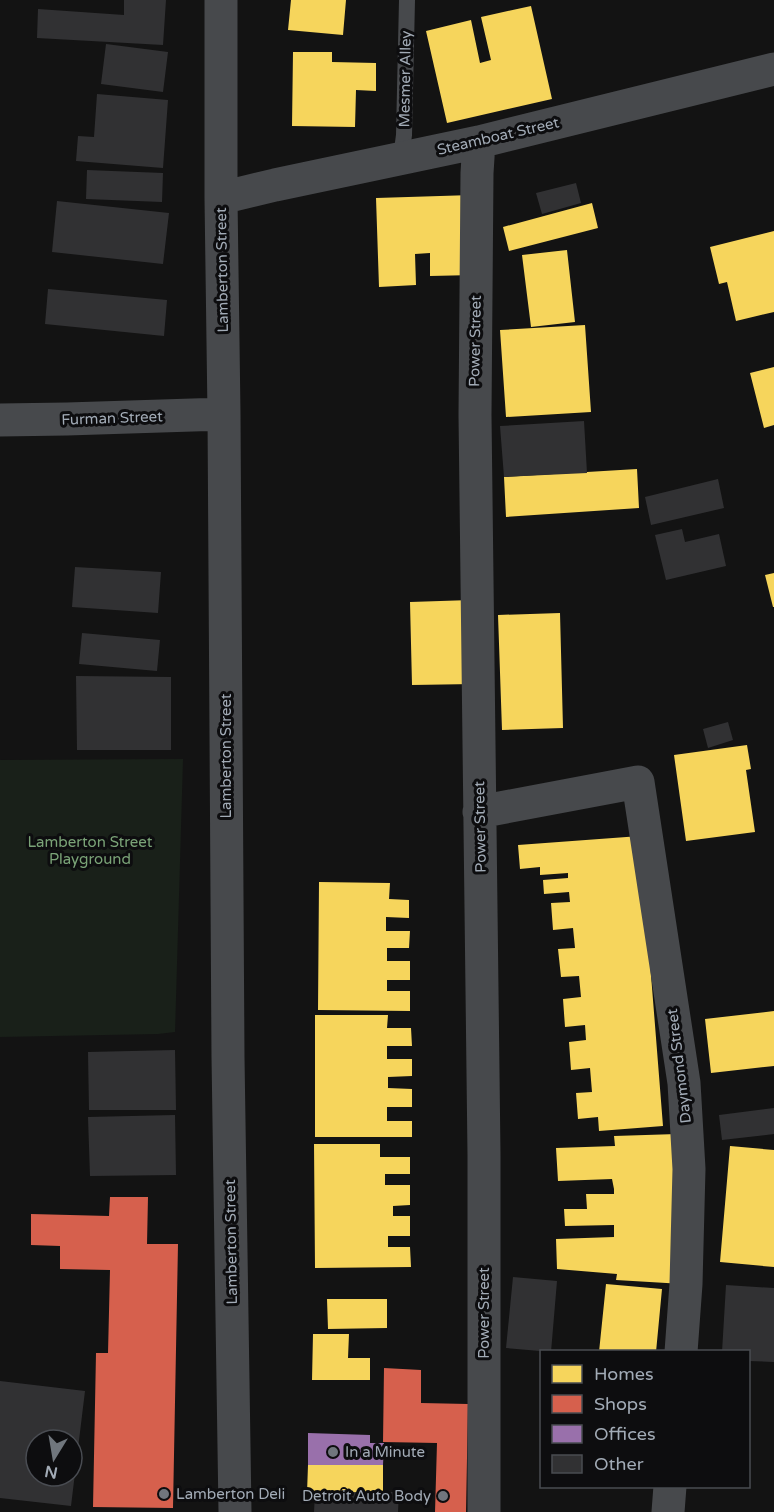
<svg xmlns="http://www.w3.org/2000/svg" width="774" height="1512" font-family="'Varela Round',sans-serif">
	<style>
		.green { fill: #192019 }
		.homes { fill: #f6d55c }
		.shops { fill: #d6604d }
		.offices { fill: #9970ab }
		.building { fill: #313133; fill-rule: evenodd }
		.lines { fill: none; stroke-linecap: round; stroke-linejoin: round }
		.service { stroke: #47494c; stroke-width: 16 }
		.minor { stroke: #47494c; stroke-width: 33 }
		.poi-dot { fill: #70767d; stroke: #0d0d0f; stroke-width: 2 }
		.labels { text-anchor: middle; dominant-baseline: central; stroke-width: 6; stroke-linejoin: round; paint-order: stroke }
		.street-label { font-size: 15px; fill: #a2abb6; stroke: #0d0d0f }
		.park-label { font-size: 15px; fill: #7aa377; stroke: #0d0d0f }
		.poi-label { font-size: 15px; fill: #a2abb6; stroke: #0d0d0f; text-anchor: start }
	</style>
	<rect width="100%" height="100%" fill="#131313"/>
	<!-- green -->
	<path class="green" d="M 183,759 L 175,1032 L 158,1034 L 0,1037 L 0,760 Z"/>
	<!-- homes -->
	<path class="homes" d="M 291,0 L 346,0 L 343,35 L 288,30 Z
		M 531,6 L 552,99 L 447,123 L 426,31 L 471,20 L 480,63 L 491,60 L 481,17 Z
		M 293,52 L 332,52 L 332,62 L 376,63 L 376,91 L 356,90 L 355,127 L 292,126 Z
		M 472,195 L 474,275 L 430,276 L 430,253 L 415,254 L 416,285 L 379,287 L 376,198 Z
		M 592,203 L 598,228 L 509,251 L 503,227 Z
		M 774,231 L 774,312 L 736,321 L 727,282 L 719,284 L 710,247 Z
		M 567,250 L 575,322 L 531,327 L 522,255 Z
		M 585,325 L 591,412 L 506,417 L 500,330 Z
		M 774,367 L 774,425 L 764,428 L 750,373 Z
		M 637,469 L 639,508 L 506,517 L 504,477 Z
		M 774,573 L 774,607 L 773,607 L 765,575 Z
		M 471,600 L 474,684 L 412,685 L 410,602 Z
		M 560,613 L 563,728 L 502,730 L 498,615 Z
		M 747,745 L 751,769 L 746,770 L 755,832 L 686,841 L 674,755 Z
		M 640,836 L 663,1126 L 599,1131 L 598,1117 L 578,1119 L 576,1093 L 592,1092 L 590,1068 L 571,1070 L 569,1042 L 586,1040 L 585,1025 L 565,1027 L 563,999 L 581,997 L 579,976 L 561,977 L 558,949 L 575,948 L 573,928 L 553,930 L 551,903 L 570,902 L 569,892 L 544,894 L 543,880 L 568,878 L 568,873 L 540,875 L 540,867 L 520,869 L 518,845 Z
		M 319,882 L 390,883 L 389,899 L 409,900 L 409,918 L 386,917 L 386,931 L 410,931 L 409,948 L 387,948 L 387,961 L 410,961 L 410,980 L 387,980 L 387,991 L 410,991 L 410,1011 L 318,1010 Z
		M 774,1011 L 774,1066 L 711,1073 L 705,1019 Z
		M 315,1015 L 388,1015 L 387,1028 L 411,1028 L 412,1046 L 387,1046 L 387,1059 L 412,1059 L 412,1076 L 388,1077 L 388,1088 L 412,1089 L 412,1107 L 387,1107 L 387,1121 L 412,1121 L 412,1137 L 315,1137 Z
		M 677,1134 L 683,1284 L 616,1280 L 617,1274 L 557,1269 L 556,1239 L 614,1237 L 614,1225 L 565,1226 L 564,1209 L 587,1209 L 586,1194 L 614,1194 L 614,1189 L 612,1179 L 558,1181 L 556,1148 L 615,1146 L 614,1136 Z
		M 314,1144 L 380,1144 L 380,1157 L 410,1157 L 410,1174 L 385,1174 L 385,1185 L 410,1185 L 410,1205 L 393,1206 L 393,1216 L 410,1216 L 410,1236 L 388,1236 L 388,1247 L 410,1247 L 411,1267 L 315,1268 Z
		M 730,1146 L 774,1150 L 774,1267 L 720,1262 Z
		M 606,1284 L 662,1289 L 656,1352 L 599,1352 Z
		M 327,1299 L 387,1299 L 387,1328 L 328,1329 Z
		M 313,1334 L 349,1334 L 348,1358 L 370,1358 L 370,1380 L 312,1380 Z
		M 308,1465 L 383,1465 L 383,1492 L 307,1493 Z"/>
	<!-- shops -->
	<path class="shops" d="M 110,1197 L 148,1197 L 147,1244 L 178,1244 L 173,1508 L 93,1507 L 96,1353 L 108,1353 L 110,1270 L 60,1269 L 60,1246 L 31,1245 L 31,1214 L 109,1216 Z
		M 384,1368 L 421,1370 L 421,1403 L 468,1404 L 466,1512 L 435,1512 L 437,1443 L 383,1442 Z"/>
	<!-- offices -->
	<path class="offices" d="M 308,1433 L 370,1435 L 370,1443 L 384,1443 L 383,1465 L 308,1465 Z"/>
	<!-- building -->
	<path class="building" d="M 124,0 L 166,0 L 163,45 L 37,38 L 38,9 L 124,15 Z
		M 106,44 L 168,52 L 163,92 L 101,84 Z
		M 97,94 L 168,100 L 163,168 L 76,161 L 78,136 L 94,137 Z
		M 87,170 L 163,173 L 162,202 L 86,199 Z
		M 576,183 L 581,203 L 542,214 L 536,193 Z
		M 57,201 L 169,213 L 163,264 L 52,252 Z
		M 48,289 L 167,300 L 164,336 L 45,324 Z
		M 584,421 L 587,473 L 504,477 L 500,426 Z
		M 718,479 L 724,508 L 651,525 L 645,497 Z
		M 682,529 L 685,542 L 719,534 L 726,566 L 666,580 L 655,535 Z
		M 75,567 L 161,572 L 158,613 L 72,607 Z
		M 82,633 L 160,640 L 157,671 L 79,664 Z
		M 76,676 L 171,677 L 171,750 L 77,750 Z
		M 728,722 L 733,740 L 708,748 L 703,729 Z
		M 175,1050 L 176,1110 L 89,1110 L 88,1052 Z
		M 774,1108 L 774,1134 L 722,1140 L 719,1115 Z
		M 175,1115 L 176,1175 L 90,1176 L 88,1117 Z
		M 513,1277 L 557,1281 L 551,1352 L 506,1348 Z
		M 726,1285 L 774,1288 L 774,1362 L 748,1361 L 748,1352 L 722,1352 Z
		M 0,1381 L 85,1391 L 71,1506 L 0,1498 ZM 36,1440 L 72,1440 L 72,1476 L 36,1476 Z
		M 383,1492 L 399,1492 L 398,1512 L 314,1512 L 315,1493 Z"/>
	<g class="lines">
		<!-- service -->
		<path class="service" d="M 401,158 L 404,135 L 407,0"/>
		<!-- minor -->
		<path class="minor" d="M 221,0 L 221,198 L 224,414 L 228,1057 L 235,1512
			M 479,142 L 477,173 L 475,415 L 484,1155 L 484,1512
			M 221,198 L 275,185 L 479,142 L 774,69
			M 0,420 L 67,419 L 224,414
			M 479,812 L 638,782 L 684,1083 L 689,1169 L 686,1284 L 681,1352
			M 668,1512 L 670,1486"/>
	</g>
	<!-- markers -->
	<g class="poi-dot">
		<circle cx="333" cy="1452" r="6"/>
		<circle cx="164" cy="1494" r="6"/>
		<circle cx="443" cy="1496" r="6"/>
	</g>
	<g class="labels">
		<!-- street labels -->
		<g class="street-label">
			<text transform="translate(405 79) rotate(-89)">Mesmer Alley</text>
			<text transform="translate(498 136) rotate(-13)">Steamboat Street</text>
			<text transform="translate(222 270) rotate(-91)">Lamberton Street</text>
			<text transform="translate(475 341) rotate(-89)">Power Street</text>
			<text transform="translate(112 418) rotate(-2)">Furman Street</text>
			<text transform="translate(226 756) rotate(-90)">Lamberton Street</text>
			<text transform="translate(480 827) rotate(-91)">Power Street</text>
			<text transform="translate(679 1066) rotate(-97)">Daymond Street</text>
			<text transform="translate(231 1242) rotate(-91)">Lamberton Street</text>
			<text transform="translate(484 1313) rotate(-90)">Power Street</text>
		</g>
		<!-- park labels -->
		<g class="park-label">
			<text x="90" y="842">Lamberton Street<tspan x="90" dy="17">Playground</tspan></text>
		</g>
		<!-- poi labels -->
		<g class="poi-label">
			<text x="345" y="1452">In a Minute</text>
			<text x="176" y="1494">Lamberton Deli</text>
			<text x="431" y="1496" text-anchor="end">Detroit Auto Body</text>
		</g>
	</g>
	<!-- legend -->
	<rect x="540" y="1350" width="210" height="138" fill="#0d0d0f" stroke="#494c52" stroke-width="1.5"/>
	<rect x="552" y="1365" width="30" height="18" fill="#f6d55c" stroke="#494c52" stroke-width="1.5"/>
	<text x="594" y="1380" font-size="18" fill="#a2abb6">Homes</text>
	<rect x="552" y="1395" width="30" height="18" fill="#d6604d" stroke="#494c52" stroke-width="1.5"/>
	<text x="594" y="1410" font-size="18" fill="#a2abb6">Shops</text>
	<rect x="552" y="1425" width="30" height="18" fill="#9970ab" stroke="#494c52" stroke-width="1.5"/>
	<text x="594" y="1440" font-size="18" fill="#a2abb6">Offices</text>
	<rect x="552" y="1455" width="30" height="18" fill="#313133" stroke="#494c52" stroke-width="1.5"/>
	<text x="594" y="1470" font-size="18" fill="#a2abb6">Other</text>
	<!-- north arrow -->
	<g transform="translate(54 1458) rotate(191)"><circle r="28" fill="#0d0d0f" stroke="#494c52" stroke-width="1.5"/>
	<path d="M0-4.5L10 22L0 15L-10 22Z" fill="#70767d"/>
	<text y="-9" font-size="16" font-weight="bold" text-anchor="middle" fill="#a2abb6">N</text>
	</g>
</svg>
